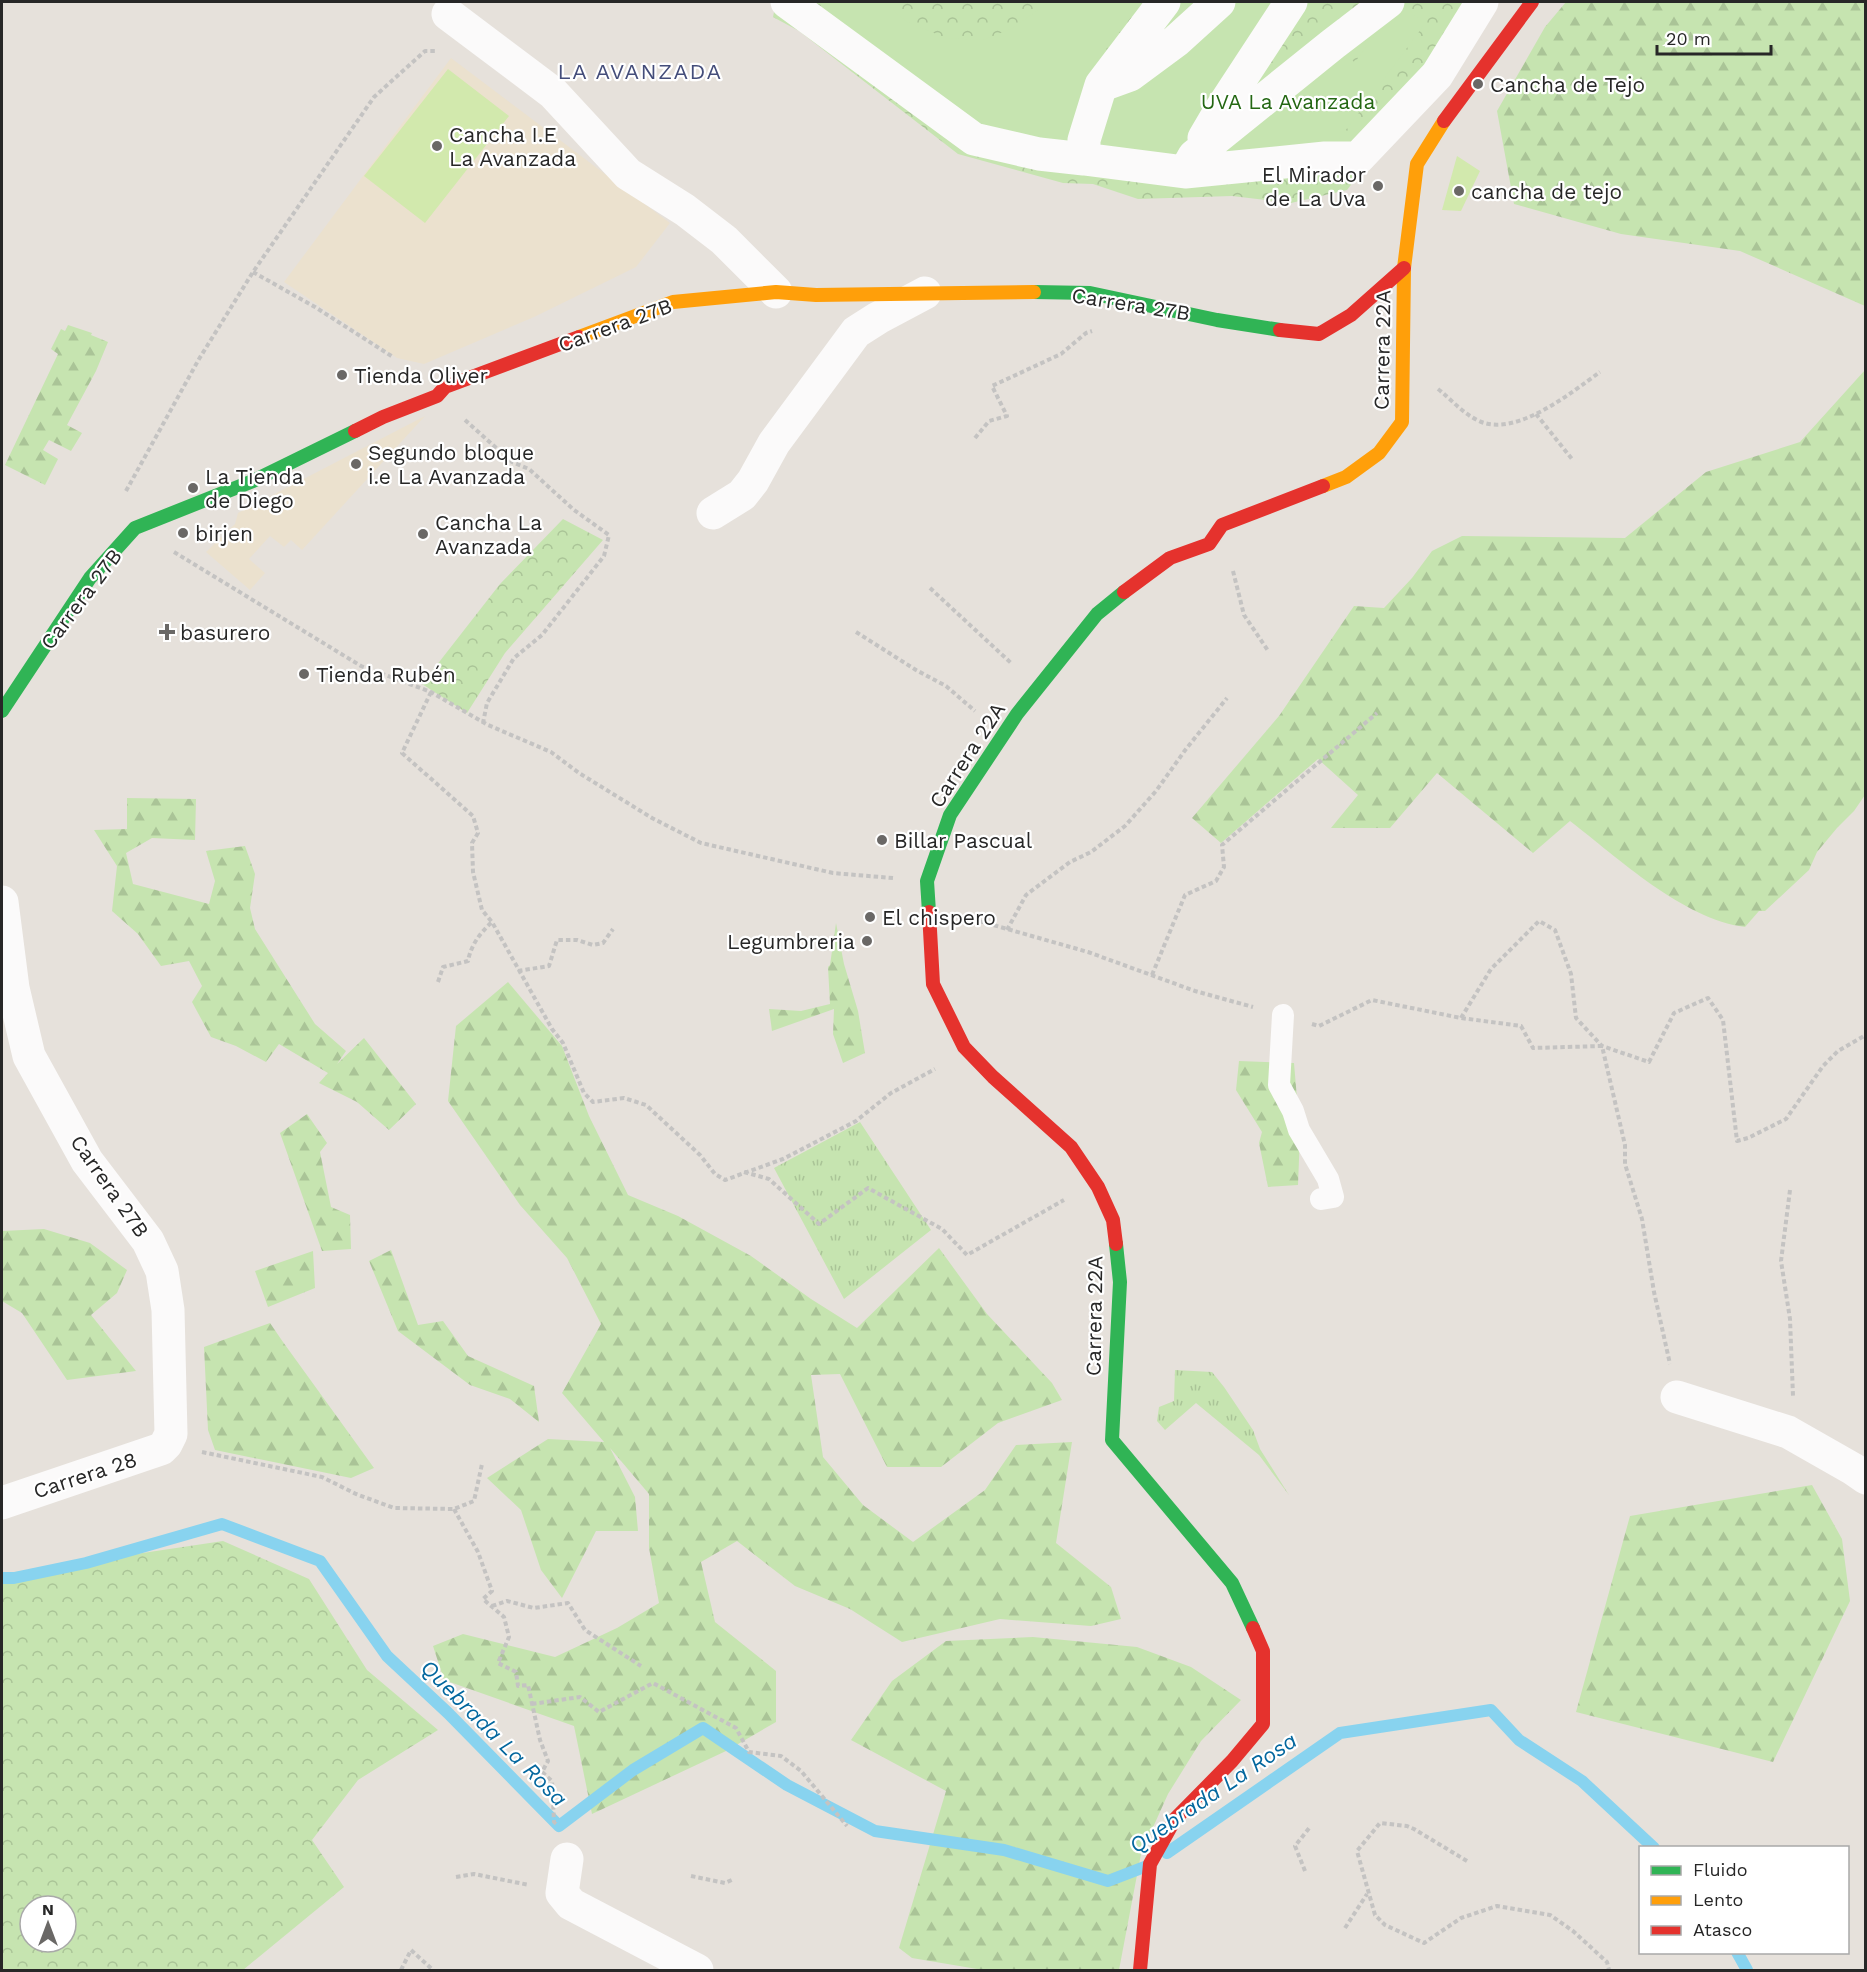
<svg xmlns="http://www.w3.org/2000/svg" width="1867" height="1972" font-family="'Work Sans',sans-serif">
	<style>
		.education { fill: #ebe1ce }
		.grass { fill: url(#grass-tufts) }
		.forest { fill: url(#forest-firs) }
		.park { fill: url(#park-crowns); fill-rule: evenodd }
		.garden { fill: #c6e4b0 }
		.pitch { fill: #d2e9ad }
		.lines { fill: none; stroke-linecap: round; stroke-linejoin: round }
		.stream { stroke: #88d3ef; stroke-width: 12 }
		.path { stroke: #c4c3c2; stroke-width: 4; stroke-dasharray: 4.5 3; stroke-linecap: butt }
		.lane { stroke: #fbfafa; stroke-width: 22 }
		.street { stroke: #fbfafa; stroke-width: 33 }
		.fast { stroke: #30b455; stroke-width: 14 }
		.slow { stroke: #ff9f0a; stroke-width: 14 }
		.jam { stroke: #e5322d; stroke-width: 14 }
		.poi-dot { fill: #6a6866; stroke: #fff; stroke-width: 2 }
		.labels { text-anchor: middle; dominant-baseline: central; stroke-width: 4.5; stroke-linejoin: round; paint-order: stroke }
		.poi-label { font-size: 21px; fill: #272727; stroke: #fff; text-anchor: start }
		.park-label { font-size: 21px; fill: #246713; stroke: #fff }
		.street-label { font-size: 21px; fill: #272727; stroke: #fff }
		.neighbourhood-label { font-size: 22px; letter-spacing: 1.5px; fill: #444d7a; stroke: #fff }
		.water-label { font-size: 22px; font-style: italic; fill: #03679e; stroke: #fff }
	</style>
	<defs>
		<pattern id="grass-tufts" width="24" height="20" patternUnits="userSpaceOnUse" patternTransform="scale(1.5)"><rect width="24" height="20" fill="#c6e4b0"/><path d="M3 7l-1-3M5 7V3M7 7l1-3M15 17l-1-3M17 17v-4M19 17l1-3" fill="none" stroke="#aac497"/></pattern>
		<pattern id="forest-firs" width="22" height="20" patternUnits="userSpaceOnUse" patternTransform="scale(1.5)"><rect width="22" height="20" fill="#c6e4b0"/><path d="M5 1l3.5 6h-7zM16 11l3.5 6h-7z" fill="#aac497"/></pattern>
		<pattern id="park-crowns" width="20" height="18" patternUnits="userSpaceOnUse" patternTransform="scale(1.5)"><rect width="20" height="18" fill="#c6e4b0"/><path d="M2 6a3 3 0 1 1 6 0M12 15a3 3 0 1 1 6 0" fill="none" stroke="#aac497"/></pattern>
	</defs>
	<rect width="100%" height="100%" fill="#e6e1db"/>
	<!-- education -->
	<path class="education" d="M 451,58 L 670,223 L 636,267 L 534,317 L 424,364 L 397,358 L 284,282 Z
		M 425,416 L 302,550 L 291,540 L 284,547 L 270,536 L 249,559 L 265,573 L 250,590 L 206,552 L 235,524 L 238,513 Z"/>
	<!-- grass -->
	<path class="grass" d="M 860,1122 L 931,1230 L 844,1299 L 774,1168 Z
		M 1175,1370 L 1212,1372 L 1224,1387 L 1253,1430 L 1260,1449 L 1289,1495 L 1259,1455 L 1196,1403 L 1165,1430 L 1157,1421 L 1159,1407 L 1174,1401 Z"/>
	<!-- forest -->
	<path class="forest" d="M 1566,2 L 1865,2 L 1865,306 L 1740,251 L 1621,234 L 1514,204 L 1497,111 L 1545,27 Z
		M 68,325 L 92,333 L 91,335 L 108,342 L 96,371 L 67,425 L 82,433 L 71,451 L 49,440 L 43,450 L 58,459 L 45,485 L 5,465 L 58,354 L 51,349 L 61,329 L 65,331 Z
		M 1865,370 L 1865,795 L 1854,811 L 1837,828 L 1817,852 L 1809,870 L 1765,911 L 1759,911 L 1745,927 C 1683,919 1618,858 1570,821 L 1533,853 L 1437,773 L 1390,828 L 1331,828 L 1358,795 L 1318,759 L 1221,843 L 1192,818 L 1279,716 L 1354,606 L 1384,608 L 1412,578 L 1432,551 L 1462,536 L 1625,538 L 1706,472 L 1800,442 Z
		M 127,798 L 196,799 L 195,840 L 152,838 L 126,853 L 133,884 L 209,904 L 215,881 L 206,851 L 245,846 L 255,874 L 250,908 L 255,929 L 315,1024 L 346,1051 L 337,1064 L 364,1038 L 416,1104 L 389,1130 L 357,1102 L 319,1083 L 328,1073 L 279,1044 L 266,1062 L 236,1046 L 211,1037 L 192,1002 L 202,986 L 189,961 L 161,966 L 138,934 L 112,911 L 117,866 L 94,830 L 127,829 Z
		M 836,923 L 844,964 L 858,1011 L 865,1053 L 843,1063 L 833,1034 L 834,1009 L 772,1031 L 769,1009 L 801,1011 L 830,1004 L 828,967 L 830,965 Z
		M 508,982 L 562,1046 L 589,1116 L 628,1195 L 678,1216 L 751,1256 L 811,1299 L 857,1328 L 939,1248 L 987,1314 L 1052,1383 L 1062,1400 L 998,1423 L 941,1467 L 887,1467 L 840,1374 L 811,1375 L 823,1457 L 863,1505 L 913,1542 L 985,1490 L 1016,1445 L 1072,1442 L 1056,1543 L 1111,1587 L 1121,1619 L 1091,1626 L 1000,1619 L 902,1642 L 850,1609 L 795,1586 L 737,1541 L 701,1562 L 715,1622 L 776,1671 L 776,1722 L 726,1751 L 592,1814 L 574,1726 L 444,1680 L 433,1646 L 463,1634 L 555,1657 L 617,1628 L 659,1603 L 649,1548 L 649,1494 L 610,1448 L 635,1497 L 638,1531 L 596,1531 L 562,1598 L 541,1570 L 521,1510 L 487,1478 L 548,1439 L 604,1442 L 562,1393 L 601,1324 L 567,1258 L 520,1205 L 448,1101 L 456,1026 Z
		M 1239,1061 L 1294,1063 L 1300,1134 L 1298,1185 L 1268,1187 L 1259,1143 L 1262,1132 L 1236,1090 Z
		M 307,1114 L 327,1143 L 320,1152 L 331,1207 L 350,1215 L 351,1249 L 322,1251 L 280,1133 Z
		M 44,1229 L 90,1243 L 127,1270 L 117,1293 L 91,1315 L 136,1371 L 67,1380 L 22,1313 L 2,1301 L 2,1231 Z
		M 391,1250 L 418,1325 L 443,1321 L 468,1356 L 534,1386 L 539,1422 L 510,1399 L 470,1385 L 398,1331 L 369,1261 Z
		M 313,1251 L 315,1288 L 268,1307 L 255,1271 Z
		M 270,1323 L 283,1342 L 374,1468 L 351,1478 L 215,1450 L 208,1430 L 204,1347 Z
		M 1812,1485 L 1842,1539 L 1850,1601 L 1773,1762 L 1576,1712 L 1630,1516 Z
		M 1033,1637 L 1137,1647 L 1191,1667 L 1241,1700 L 1201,1741 L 1168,1794 L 1141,1854 L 1119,1970 L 983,1970 L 912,1958 L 899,1948 L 946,1791 L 851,1740 L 892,1681 L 946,1641 Z"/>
	<!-- park -->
	<path class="park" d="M 776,2 L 1480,2 L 1377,151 L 1347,190 L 1291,203 L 1232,196 L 1138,199 L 1093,184 L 1063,183 L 958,154 L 799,31 L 773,17 Z
		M 563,519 L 603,540 L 505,653 L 467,713 L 422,684 L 500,584 Z
		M 223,1541 L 309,1579 L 367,1670 L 438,1730 L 358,1780 L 312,1840 L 344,1887 L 243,1970 L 2,1970 L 2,1574 ZM 30,1906 L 66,1906 L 66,1942 L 30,1942 Z"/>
	<!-- garden -->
	<path class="garden" d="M 823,2 L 884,2 L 907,22 L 946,38 L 983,40 L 1013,28 L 1049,2 L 1143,2 L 1085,76 L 1077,148 L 997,136 L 818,10 Z
		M 1180,2 L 1209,2 L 1137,48 Z
		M 1238,2 L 1286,2 L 1175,167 L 1091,153 L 1096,119 L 1125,90 Z
		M 1408,8 L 1424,25 L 1325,158 L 1185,172 L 1334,52 L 1355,62 L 1384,23 Z"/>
	<!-- pitch -->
	<path class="pitch" d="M 448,69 L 509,116 L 425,223 L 364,176 Z
		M 1457,156 L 1480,171 L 1461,211 L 1442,210 Z"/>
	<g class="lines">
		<!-- stream -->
		<path class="stream" d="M 2,1578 L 14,1578 L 86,1563 L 222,1524 L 320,1561 L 387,1656 L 448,1713 L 559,1826 L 633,1770 L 703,1728 L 787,1785 L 875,1831 L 1004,1850 L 1108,1881 L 1147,1866
			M 1167,1853 L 1340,1733 L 1491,1710 L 1519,1740 L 1582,1781 L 1654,1848
			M 1737,1952 L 1747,1970"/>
		<!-- path -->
		<path class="path" d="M 253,272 L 315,307 L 393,357
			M 1438,389 C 1452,400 1462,413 1479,421 C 1516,438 1572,392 1600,372
			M 1536,414 L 1572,459
			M 465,420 L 512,462 L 529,469 L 574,510 L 609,535 L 604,556 L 542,635 L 514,658 L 487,703 L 483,723
			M 975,438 L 989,421 L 1007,416 L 992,386 L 1061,354 L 1086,333 L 1092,331
			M 126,491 L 199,359 L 253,272 L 374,97 L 425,51 L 435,51
			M 174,552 L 361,666 L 431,692 L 488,725 L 551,752 L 579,773 L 652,818 L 701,843 L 833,873 L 893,878
			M 1233,571 L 1244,615 L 1269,652
			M 930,588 L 1011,663
			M 856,632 L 916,670 L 946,686 L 975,711
			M 431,692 L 402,753 L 473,816 L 478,833 L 472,843 L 473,872 L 482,910 L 492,922 L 552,1029 L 563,1043 L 584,1093 L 593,1102 L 624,1098 L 646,1105 L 700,1155 L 715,1174 L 725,1180 L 783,1159 L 856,1121 L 891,1093 L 935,1069
			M 965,917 L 1088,952 L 1195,991 L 1253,1007
			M 1007,930 L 1026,895 L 1070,862 L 1091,852 L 1125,826 L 1156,791 L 1186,749 L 1227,698
			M 518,971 L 549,966 L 557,940 L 577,940 L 593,945 L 603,943 L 613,929
			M 1152,975 L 1185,895 L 1216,881 L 1224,867 L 1222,845 L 1377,713
			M 438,982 L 443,967 L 468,961 C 471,945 480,933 492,922
			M 1461,1018 L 1491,969 L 1539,921 L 1555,930 L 1571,974 L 1576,1018 L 1602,1046 L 1649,1062 L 1674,1013 L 1708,998 L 1723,1020 L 1737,1141 L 1748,1138 L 1786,1119 L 1823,1066 L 1838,1051 L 1866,1035
			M 1312,1024 L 1319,1026 L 1372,1000 L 1461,1018 L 1521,1026 L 1533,1048 L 1602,1046 L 1625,1145 L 1625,1164 L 1642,1219 L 1654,1292 L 1670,1364
			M 744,1172 L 769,1179 L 819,1224 L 868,1188 L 942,1229 L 967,1255 L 1064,1200
			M 1790,1190 L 1781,1261 L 1790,1319 L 1793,1396
			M 202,1452 L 322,1477 L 356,1494 L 394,1508 L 454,1509 L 474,1501 L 482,1464
			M 454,1509 L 478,1552 L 492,1591 L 483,1599 L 504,1617 L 509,1637 L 498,1663 L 516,1672 L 518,1686 L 528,1685 L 540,1740 L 548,1761 L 542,1772 L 552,1781 L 554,1822 L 558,1825
			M 492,1606 L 507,1601 L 534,1608 L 568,1603 L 585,1630 L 641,1666
			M 532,1704 L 580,1697 L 599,1712 L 653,1683 L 736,1728 L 749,1752 L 781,1756 L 801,1771 L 847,1826
			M 1467,1861 L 1414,1829 L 1407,1826 L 1380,1823 L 1357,1851 L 1375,1915 L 1385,1925 L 1424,1943 L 1461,1918 L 1497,1906 L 1550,1915 L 1573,1931 L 1607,1962 L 1609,1970
			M 1305,1871 L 1295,1846 L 1310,1827
			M 691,1876 L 725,1883 L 734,1879
			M 456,1877 L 474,1874 L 529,1885
			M 1345,1928 L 1367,1894
			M 401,1970 L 411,1950 L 433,1970"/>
		<!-- lane -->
		<path class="lane" d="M 1283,1015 L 1279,1085 L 1293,1111 L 1299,1130 L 1328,1179 L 1333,1197 L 1321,1199"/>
		<!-- street -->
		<path class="street" d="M 787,2 L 974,139 L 1039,154 L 1084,159
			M 1164,2 L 1101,85 L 1084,140 L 1084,159 L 1185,172 L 1194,156 L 1333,44 L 1388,2
			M 448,14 L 553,93 L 628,174 L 685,210 L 724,240 L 776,292
			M 1108,83 L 1130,75 L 1176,41 L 1219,2
			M 1204,138 L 1221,109 L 1291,2
			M 1185,172 L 1325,158 L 1358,158 L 1437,75 L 1482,2
			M 713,513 L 742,495 L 753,481 L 774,443 L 856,332 L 878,318 L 925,293
			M 2,902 L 13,988 L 29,1056 L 87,1161 L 148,1241 L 162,1271 L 168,1310 L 171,1434 L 166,1444 L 161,1449 L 2,1503
			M 1677,1397 L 1788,1432 L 1853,1469 L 1866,1478
			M 567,1859 L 562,1893 L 571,1904 L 697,1970"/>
		<!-- fast -->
		<path class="fast" d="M 1034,292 L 1090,293 L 1217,320 L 1280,330
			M 2,711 L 90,578 L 135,528 L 253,481 L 355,431
			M 929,912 L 927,881 L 950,815 L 1017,714 L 1097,614 L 1124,592
			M 1116,1244 L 1120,1282 L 1112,1440 L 1232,1583 L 1253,1628"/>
		<!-- slow -->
		<path class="slow" d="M 579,337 L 673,302 L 776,292 L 816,295 L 1034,292
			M 1323,486 L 1346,477 L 1379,453 L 1402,422 L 1404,268 L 1417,164 L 1444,121"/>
		<!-- jam -->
		<path class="jam" d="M 1444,121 L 1532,2
			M 1280,330 L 1319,334 L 1351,315 L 1404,268
			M 355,431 L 383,417 L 437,396 L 445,387 L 579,337
			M 1124,592 L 1170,558 L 1209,544 L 1222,525 L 1323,486
			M 929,912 L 933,984 L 964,1047 L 993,1077 L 1071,1147 L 1098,1187 L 1113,1220 L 1116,1244
			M 1140,1970 L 1150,1864 L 1175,1819 L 1232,1761 L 1263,1724 L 1263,1651 L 1253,1628"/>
	</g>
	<!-- markers -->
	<g class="poi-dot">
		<circle cx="1478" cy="84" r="6"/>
		<circle cx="437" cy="146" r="6"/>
		<circle cx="1378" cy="186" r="6"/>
		<circle cx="1459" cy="191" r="6"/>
		<circle cx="342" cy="375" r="6"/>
		<circle cx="356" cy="464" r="6"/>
		<circle cx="193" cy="488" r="6"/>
		<circle cx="183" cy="533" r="6"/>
		<circle cx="423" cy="534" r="6"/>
		<path d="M164 623h6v6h6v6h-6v6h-6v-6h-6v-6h6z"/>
		<circle cx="304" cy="674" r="6"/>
		<circle cx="882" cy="840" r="6"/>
		<circle cx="870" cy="917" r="6"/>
		<circle cx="867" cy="941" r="6"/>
	</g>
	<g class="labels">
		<!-- poi labels -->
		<g class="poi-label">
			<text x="1490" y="84">Cancha de Tejo</text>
			<text x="449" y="134">Cancha I.E<tspan x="449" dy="24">La Avanzada</tspan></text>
			<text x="1366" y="174" text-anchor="end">El Mirador<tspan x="1366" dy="24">de La Uva</tspan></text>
			<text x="1471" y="191">cancha de tejo</text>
			<text x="354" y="375">Tienda Oliver</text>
			<text x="368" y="452">Segundo bloque<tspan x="368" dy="24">i.e La Avanzada</tspan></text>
			<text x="205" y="476">La Tienda<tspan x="205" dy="24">de Diego</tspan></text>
			<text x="435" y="522">Cancha La<tspan x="435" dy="24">Avanzada</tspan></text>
			<text x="195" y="533">birjen</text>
			<text x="180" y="632">basurero</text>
			<text x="316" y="674">Tienda Rubén</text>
			<text x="894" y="840">Billar Pascual</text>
			<text x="882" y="917">El chispero</text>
			<text x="855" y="941" text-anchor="end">Legumbreria</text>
		</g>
		<!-- park labels -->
		<g class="park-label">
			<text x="1288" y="101">UVA La Avanzada</text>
		</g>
		<!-- street labels -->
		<g class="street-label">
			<text transform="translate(1131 304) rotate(9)">Carrera 27B</text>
			<text transform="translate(615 325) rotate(-20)">Carrera 27B</text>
			<text transform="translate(1382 350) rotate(-89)">Carrera 22A</text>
			<text transform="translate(81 599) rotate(-53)">Carrera 27B</text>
			<text transform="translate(967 755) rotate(-57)">Carrera 22A</text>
			<text transform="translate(110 1186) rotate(55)">Carrera 27B</text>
			<text transform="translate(1094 1316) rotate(-89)">Carrera 22A</text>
			<text transform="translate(85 1475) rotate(-18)">Carrera 28</text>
		</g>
		<!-- neighbourhood labels -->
		<g class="neighbourhood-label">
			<text x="640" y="71">LA AVANZADA</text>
		</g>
		<!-- water labels -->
		<g class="water-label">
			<text transform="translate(494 1733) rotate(45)">Quebrada La Rosa</text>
			<text transform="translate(1213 1793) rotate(-34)">Quebrada La Rosa</text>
		</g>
	</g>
	<!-- border -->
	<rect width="1867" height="1972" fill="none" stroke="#272727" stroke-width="6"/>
	<!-- legend -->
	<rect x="1639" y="1846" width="210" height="108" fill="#ffffff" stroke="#a9a9a9" stroke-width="1.5"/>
	<rect x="1651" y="1866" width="30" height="9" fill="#30b455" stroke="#a9a9a9" stroke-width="1.5"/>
	<text x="1693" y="1876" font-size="18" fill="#272727">Fluido</text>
	<rect x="1651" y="1896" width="30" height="9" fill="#ff9f0a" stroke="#a9a9a9" stroke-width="1.5"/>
	<text x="1693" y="1906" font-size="18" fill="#272727">Lento</text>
	<rect x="1651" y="1926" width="30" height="9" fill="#e5322d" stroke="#a9a9a9" stroke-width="1.5"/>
	<text x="1693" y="1936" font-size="18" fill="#272727">Atasco</text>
	<!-- north arrow -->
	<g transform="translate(48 1924)"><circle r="28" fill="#ffffff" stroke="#a9a9a9" stroke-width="1.5"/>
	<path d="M0-4.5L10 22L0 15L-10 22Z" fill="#6a6866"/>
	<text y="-9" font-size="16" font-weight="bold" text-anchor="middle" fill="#272727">N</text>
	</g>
	<!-- scale -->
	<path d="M1657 45v9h114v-9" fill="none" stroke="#272727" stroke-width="3"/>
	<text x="1666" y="45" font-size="18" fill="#272727" stroke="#ffffff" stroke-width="4.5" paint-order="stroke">20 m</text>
</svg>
